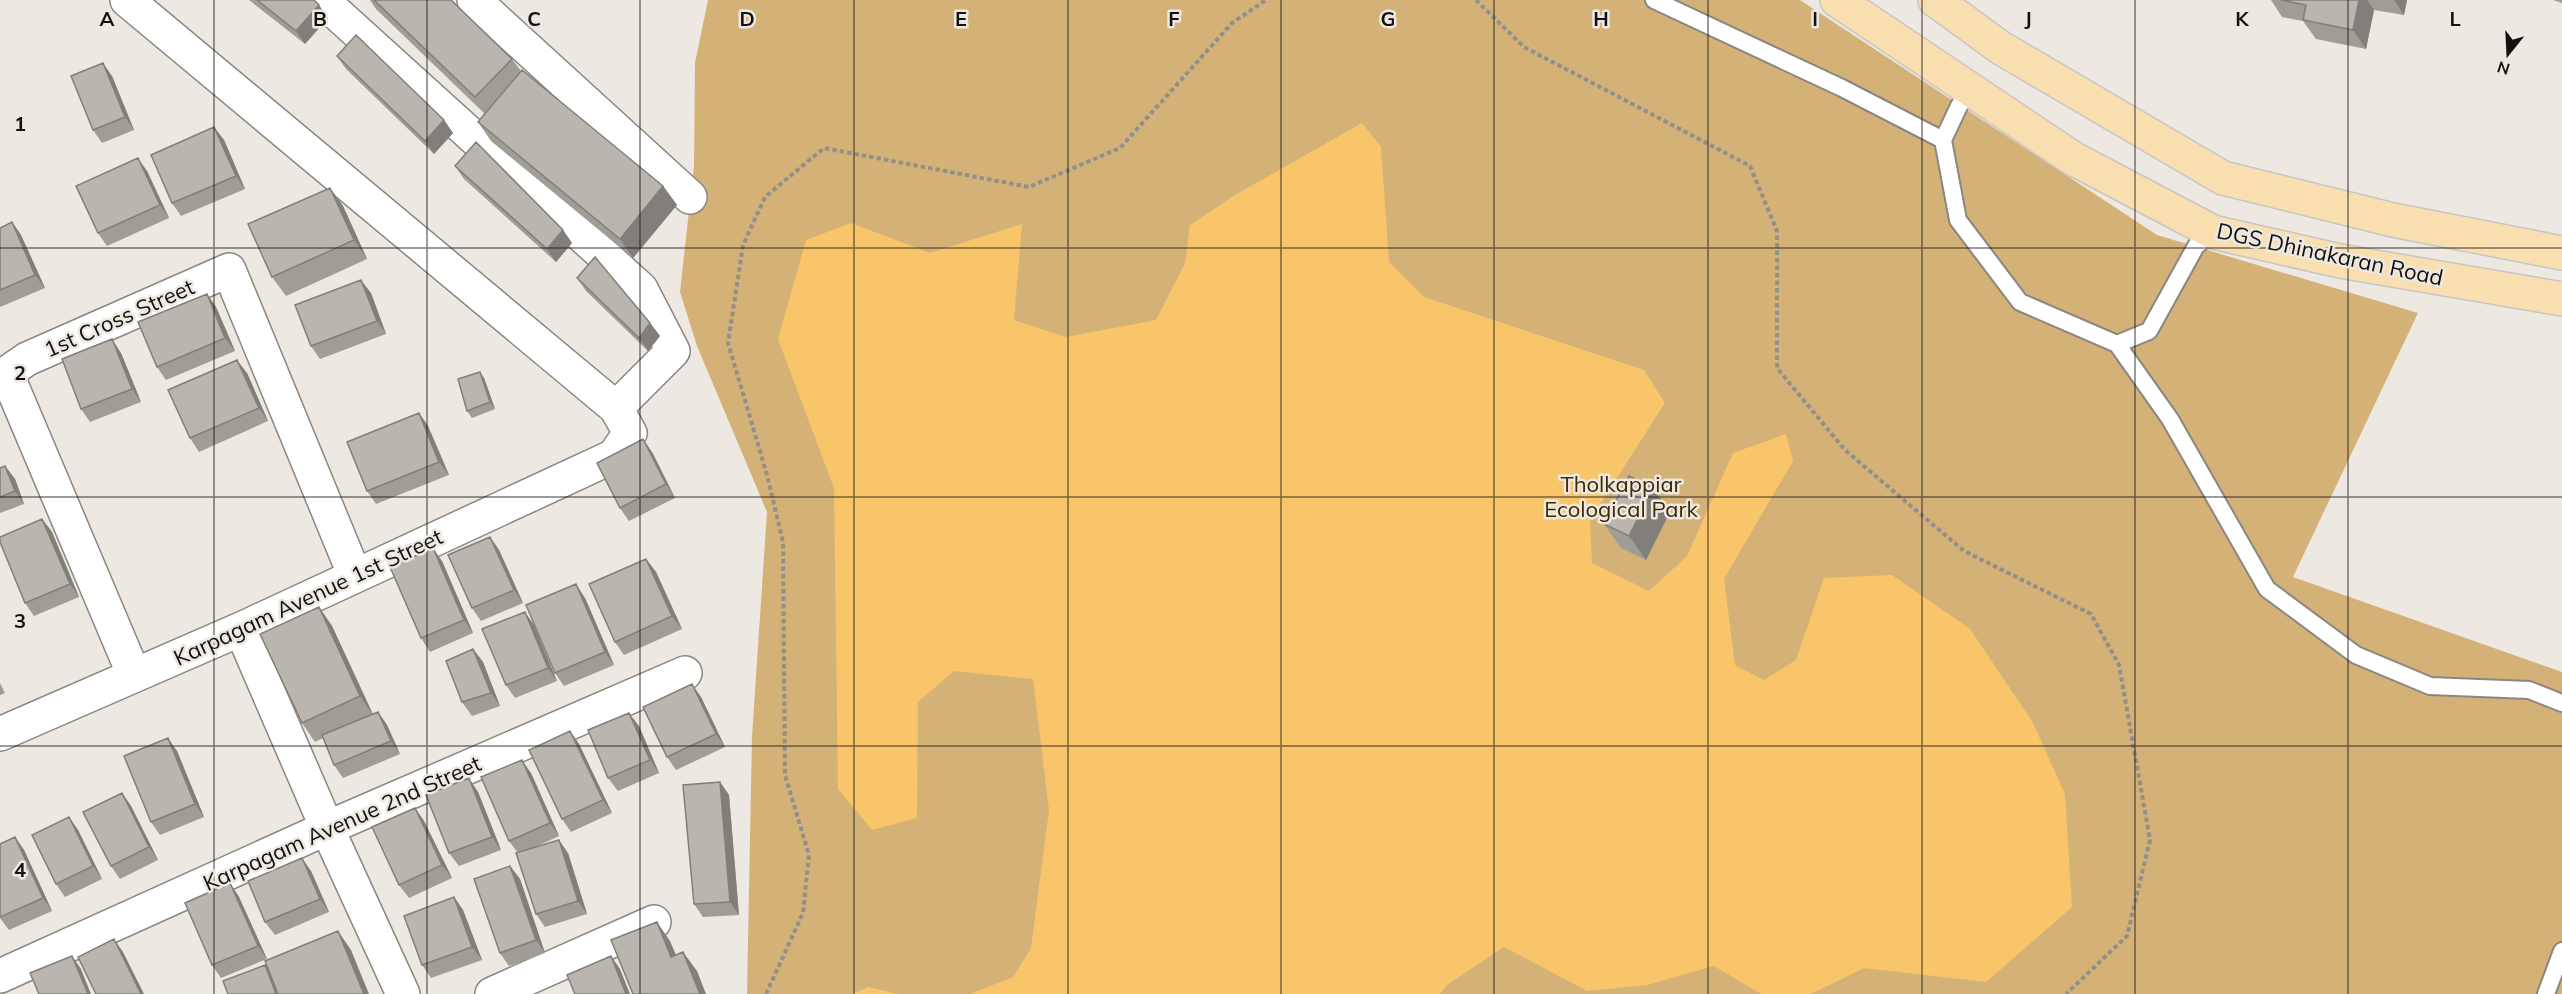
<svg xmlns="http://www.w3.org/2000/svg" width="2562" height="994" font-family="Mulish,sans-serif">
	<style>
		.green { fill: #d4b277 }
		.water { fill: #f8c56a }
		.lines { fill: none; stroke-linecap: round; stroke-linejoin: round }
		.service-casing { stroke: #8b8680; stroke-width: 20 }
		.minor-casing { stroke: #8b8680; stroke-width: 36 }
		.primary-casing { stroke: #c6c6c5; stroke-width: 36 }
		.path { stroke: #938f8a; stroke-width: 4; stroke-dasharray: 4.5 3; stroke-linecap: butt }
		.service { stroke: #fff; stroke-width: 16 }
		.minor { stroke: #fff; stroke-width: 33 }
		.primary { stroke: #f9dfb0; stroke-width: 33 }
		.wall { fill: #a09c96 }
		.shaded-wall { fill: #827f7a }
		.building { fill: #bab5ae; stroke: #827f7a; stroke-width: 1.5 }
		.grid { fill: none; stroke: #13110f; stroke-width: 1.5; stroke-opacity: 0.55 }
		.labels { text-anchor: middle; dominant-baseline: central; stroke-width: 5; stroke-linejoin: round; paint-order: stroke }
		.street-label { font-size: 22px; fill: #13110f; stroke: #ede8e1 }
		.park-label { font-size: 22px; fill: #3c2900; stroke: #ede8e1 }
		.grid-label { font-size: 20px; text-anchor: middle; font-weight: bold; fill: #13110f; stroke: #ede8e1; stroke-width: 5; stroke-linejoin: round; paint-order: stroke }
	</style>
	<rect width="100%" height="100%" fill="#ede8e1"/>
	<!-- green -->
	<path class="green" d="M 708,0 L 1800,0 L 2157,235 L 2418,313 L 2293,577 L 2562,672 L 2562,994 L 747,994 L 752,736 L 767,512 L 697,346 L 680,292 L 694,166 L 695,63 Z"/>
	<!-- water -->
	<path class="water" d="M 1362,123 L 1381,147 L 1389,262 L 1424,297 L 1644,370 L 1665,403 L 1590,520 L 1592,563 L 1649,591 L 1687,556 L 1733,453 L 1786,434 L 1793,461 L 1724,579 L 1735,665 L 1764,680 L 1796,660 L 1824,578 L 1892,575 L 1970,629 L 2032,721 L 2065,794 L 2072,907 L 1986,982 L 1864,968 L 1811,994 L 1761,994 L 1714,966 L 1647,985 L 1587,991 L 1504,947 L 1447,985 L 1440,994 L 970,994 L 1013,977 L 1031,948 L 1049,810 L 1033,679 L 954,671 L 918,702 L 917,818 L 872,830 L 838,789 L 834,488 L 778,339 L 806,240 L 851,223 L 930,253 L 1022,224 L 1014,320 L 1066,337 L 1156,320 L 1185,263 L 1190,225 L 1235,195 Z
		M 868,987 L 898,994 L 853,994 Z"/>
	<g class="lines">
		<!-- service casing -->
		<g class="service-casing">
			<path id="service" d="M 1654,0 L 1842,88 L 1943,140
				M 1970,89 L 1959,106 L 1943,140 L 1958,220 L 2020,302 L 2117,344 L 2149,331 L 2196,246 L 2213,232
				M 2117,344 L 2170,419 L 2267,589 L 2356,655 L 2430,686 L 2529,690 L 2562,703
				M 2546,994 L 2562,951"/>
		</g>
		<!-- minor casing -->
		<g class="minor-casing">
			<path id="minor" d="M 322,0 L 641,289 L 673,351 L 616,408
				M 474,0 L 690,197
				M 241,629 L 327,828 L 403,994
				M 134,675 L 11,384 L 11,370 L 27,359 L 229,270 L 355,576
				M 0,734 L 241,629 L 614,456 L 630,433 L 616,408 L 127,0
				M 0,976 L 327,828 L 685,673
				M 492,994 L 654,922"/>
		</g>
		<!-- primary casing -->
		<g class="primary-casing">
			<path id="primary" d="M 1837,0 L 2074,159 L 2213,232 L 2340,261 L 2562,299
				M 1935,0 L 2001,48 L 2223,178 L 2393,220 L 2562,253"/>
		</g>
		<!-- path -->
		<path class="path" d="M 1476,0 L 1524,47 L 1750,166 L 1777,231 L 1777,368 L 1845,450 L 1964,551 L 2091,614 L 2119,665 L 2150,840 L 2127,936 L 2066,994
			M 766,994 L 803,913 L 809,855 L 785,775 L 783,542 L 767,475 L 728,343 L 743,245 L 765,197 L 824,148 L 1029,187 L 1120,148 L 1232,23 L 1266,0"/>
		<!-- service -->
		<use href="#service" class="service"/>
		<!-- minor -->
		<use href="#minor" class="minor"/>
		<!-- primary -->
		<use href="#primary" class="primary"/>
	</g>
	<!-- wall -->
	<path class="wall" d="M 249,0 L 314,0 L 328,18 L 305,44 Z
		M 370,0 L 451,0 L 512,59 L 521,71 L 663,186 L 677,205 L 633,258 L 491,141 L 478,122 L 485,114 L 376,9 Z
		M 2271,0 L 2407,0 L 2404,15 L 2374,10 L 2366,49 L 2316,39 L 2303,21 L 2282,17 Z
		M 2553,0 L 2562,0 L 2562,3 Z
		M 337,56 L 444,120 L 453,133 L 434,154 L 346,69 Z
		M 112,76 L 134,130 L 102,143 L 93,130 Z
		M 214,127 L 224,140 L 245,189 L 181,216 L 172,203 Z
		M 455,166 L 563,230 L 572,243 L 556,262 L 464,179 Z
		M 147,171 L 169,218 L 107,246 L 98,233 Z
		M 330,188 L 343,206 L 367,259 L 286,296 L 272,277 Z
		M 12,222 L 21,235 L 45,288 L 0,307 L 0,228 Z
		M 577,278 L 650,323 L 660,336 L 648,351 L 586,291 Z
		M 371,293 L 386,334 L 320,359 L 311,346 Z
		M 207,294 L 216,307 L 235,351 L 166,380 L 157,367 Z
		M 121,353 L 141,402 L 90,422 L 81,409 Z
		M 247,373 L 268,421 L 199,452 L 190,438 Z
		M 484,378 L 495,409 L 472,418 L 467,411 Z
		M 419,413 L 428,426 L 449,475 L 376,504 L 367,491 Z
		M 652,452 L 675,498 L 629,521 L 620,508 Z
		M 5,466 L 15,479 L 24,504 L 0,513 L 0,468 Z
		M 1653,488 L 1670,512 L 1646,560 L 1621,548 L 1604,524 Z
		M 42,519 L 52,532 L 79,597 L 34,616 L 25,603 Z
		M 490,537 L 499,550 L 523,603 L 481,621 L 472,608 Z
		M 646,559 L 656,572 L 682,629 L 624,655 L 615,642 Z
		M 442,561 L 473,633 L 430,652 L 421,638 Z
		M 585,598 L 614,665 L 564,686 L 555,673 Z
		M 319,607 L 332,626 L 373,714 L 378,712 L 387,725 L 400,754 L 343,778 L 334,765 L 323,738 L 315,742 L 302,723 Z
		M 525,612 L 557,681 L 515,698 L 506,685 Z
		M 473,649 L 483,662 L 500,706 L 472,716 L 462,702 Z
		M 0,683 L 5,693 L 0,695 Z
		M 701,697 L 725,747 L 676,770 L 667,757 Z
		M 639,726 L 659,773 L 618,791 L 608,778 Z
		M 570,731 L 579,744 L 612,813 L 571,832 L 562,819 Z
		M 177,751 L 204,817 L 160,835 L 151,822 Z
		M 531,773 L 559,836 L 531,849 L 568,853 L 587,914 L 545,927 L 536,914 L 518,853 L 509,841 Z
		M 720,782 L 729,795 L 739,915 L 703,917 L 694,904 Z
		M 478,792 L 501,850 L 459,866 L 449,853 Z
		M 122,793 L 131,806 L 158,860 L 120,879 L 111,866 Z
		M 415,808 L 424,821 L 452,878 L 409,898 L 399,885 Z
		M 69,817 L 78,830 L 102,879 L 65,897 L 56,884 Z
		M 15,837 L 24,850 L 52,911 L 9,930 L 0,918 L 0,844 Z
		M 510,866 L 520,879 L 545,953 L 509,966 L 500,953 Z
		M 311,871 L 329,912 L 275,935 L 265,922 Z
		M 230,883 L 239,897 L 267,959 L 221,978 L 212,965 Z
		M 454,897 L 463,910 L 482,960 L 431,978 L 422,965 Z"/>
	<!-- shaded-wall -->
	<path class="shaded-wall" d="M 2359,0 L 2367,0 L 2374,10 L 2366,49 L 2353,30 Z
		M 2394,0 L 2407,0 L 2404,15 Z
		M 319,5 L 328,18 L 305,44 L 296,31 Z
		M 103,63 L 112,76 L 134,130 L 125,117 Z
		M 444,120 L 453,133 L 434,154 L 425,141 Z
		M 214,127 L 224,140 L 245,189 L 236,176 Z
		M 138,158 L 147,171 L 169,218 L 160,205 Z
		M 663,186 L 677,205 L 633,258 L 620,239 Z
		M 330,188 L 343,206 L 367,259 L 354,240 Z
		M 12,222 L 21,235 L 45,288 L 35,275 Z
		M 563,230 L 572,243 L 556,262 L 547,249 Z
		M 361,280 L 371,293 L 386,334 L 377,321 Z
		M 207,294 L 216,307 L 235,351 L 225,338 Z
		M 650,323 L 660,336 L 648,351 L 639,338 Z
		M 112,339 L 121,353 L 141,402 L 132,389 Z
		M 237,360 L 247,373 L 268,421 L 259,408 Z
		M 480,372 L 484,378 L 495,409 L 490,402 Z
		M 419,413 L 428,426 L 449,475 L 439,462 Z
		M 643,439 L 652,452 L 675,498 L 666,484 Z
		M 5,466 L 15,479 L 24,504 L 15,491 Z
		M 1653,488 L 1670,512 L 1646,560 L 1629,536 Z
		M 42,519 L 52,532 L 79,597 L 70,584 Z
		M 490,537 L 499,550 L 523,603 L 514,590 Z
		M 433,548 L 442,561 L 473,633 L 464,620 Z
		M 646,559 L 656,572 L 682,629 L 672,616 Z
		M 576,584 L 585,598 L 614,665 L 605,652 Z
		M 319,607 L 332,626 L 373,715 L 360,696 Z
		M 525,612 L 534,625 L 557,681 L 548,668 Z
		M 473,649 L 483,662 L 500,706 L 491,693 Z
		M 692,684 L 701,697 L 725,747 L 716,734 Z
		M 378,712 L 387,725 L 400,754 L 391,741 Z
		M 629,713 L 639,726 L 659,773 L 650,760 Z
		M 570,731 L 579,744 L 612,813 L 603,800 Z
		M 168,738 L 177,751 L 204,817 L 195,804 Z
		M 522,760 L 531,773 L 559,836 L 550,823 Z
		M 469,778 L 478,792 L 501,850 L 492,837 Z
		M 720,782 L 729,795 L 739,915 L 730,902 Z
		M 122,793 L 131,806 L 158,860 L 149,847 Z
		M 415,808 L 424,821 L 452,878 L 442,865 Z
		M 69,817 L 78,830 L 102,879 L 93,866 Z
		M 15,837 L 24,850 L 52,911 L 43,898 Z
		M 559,840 L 568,853 L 587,914 L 578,901 Z
		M 302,858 L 311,871 L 329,912 L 320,899 Z
		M 510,866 L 520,879 L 545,953 L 536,940 Z
		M 230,883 L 239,897 L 267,959 L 258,946 Z
		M 454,897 L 463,910 L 482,960 L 472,947 Z
		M 657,922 L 670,941 L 685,976 L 671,957 Z
		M 338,931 L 351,950 L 369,994 L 364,994 Z
		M 114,939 L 123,952 L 144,994 L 141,994 Z
		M 683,952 L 697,971 L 706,994 L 700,994 Z
		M 72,956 L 81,969 L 91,994 L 88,994 Z
		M 611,956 L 620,969 L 630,994 L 626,994 Z
		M 265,965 L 274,978 L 280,994 L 276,994 Z"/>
	<!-- building -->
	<path class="building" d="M 257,0 L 314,0 L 319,5 L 296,31 Z
		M 374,0 L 451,0 L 512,59 L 475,97 Z
		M 2281,0 L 2359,0 L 2353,30 L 2303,20 L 2306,5 Z
		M 356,35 L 444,120 L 425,141 L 337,56 Z
		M 103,63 L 125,117 L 93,130 L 71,76 Z
		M 522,70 L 663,186 L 620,239 L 478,122 Z
		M 214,127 L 236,176 L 172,203 L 151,155 Z
		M 476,142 L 563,230 L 547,249 L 455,166 Z
		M 138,158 L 160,205 L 98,233 L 76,186 Z
		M 330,188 L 354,240 L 272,277 L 248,224 Z
		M 12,222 L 35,275 L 0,290 L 0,228 Z
		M 595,257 L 650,323 L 639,338 L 577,278 Z
		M 361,280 L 377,321 L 311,346 L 295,305 Z
		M 207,294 L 225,338 L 157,367 L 138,322 Z
		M 112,339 L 132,389 L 81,409 L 62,359 Z
		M 237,360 L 259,408 L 190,438 L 168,390 Z
		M 480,372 L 490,402 L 467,411 L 458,379 Z
		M 419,413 L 439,462 L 367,491 L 347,442 Z
		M 643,439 L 666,484 L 620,508 L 597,463 Z
		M 5,466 L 15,491 L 0,497 L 0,468 Z
		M 1629,476 L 1653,488 L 1629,536 L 1604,524 Z
		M 42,519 L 70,584 L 25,603 L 0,542 L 0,537 Z
		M 490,537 L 514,590 L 472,608 L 448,555 Z
		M 433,548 L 464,620 L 421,638 L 390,567 Z
		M 646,559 L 672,616 L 615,642 L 589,584 Z
		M 576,584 L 605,652 L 555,673 L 526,605 Z
		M 319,607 L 360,696 L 302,723 L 260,634 Z
		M 525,612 L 548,668 L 506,685 L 482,629 Z
		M 473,649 L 491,693 L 462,702 L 446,661 Z
		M 692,684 L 716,734 L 667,757 L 643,707 Z
		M 378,712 L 391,741 L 334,765 L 322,735 Z
		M 629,713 L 650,760 L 608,778 L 588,730 Z
		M 570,731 L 603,800 L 562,819 L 529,750 Z
		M 168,738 L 195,804 L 151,822 L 124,756 Z
		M 522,760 L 550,823 L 509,841 L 481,777 Z
		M 469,778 L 492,837 L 449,853 L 426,795 Z
		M 720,782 L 730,902 L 694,904 L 683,785 Z
		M 122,793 L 149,847 L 111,866 L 83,812 Z
		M 415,808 L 442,865 L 399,885 L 372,827 Z
		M 69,817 L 93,866 L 56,884 L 32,835 Z
		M 15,837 L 43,898 L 0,917 L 0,844 Z
		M 559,840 L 578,901 L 536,914 L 516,853 Z
		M 302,858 L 320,899 L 265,922 L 248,881 Z
		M 510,866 L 536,940 L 500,953 L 474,879 Z
		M 230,883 L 258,946 L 212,965 L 185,903 Z
		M 454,897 L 472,947 L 422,965 L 404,916 Z
		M 657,922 L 671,957 L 683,952 L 700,994 L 633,994 L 611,940 Z
		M 338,931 L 364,994 L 278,994 L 265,961 Z
		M 114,939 L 141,994 L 96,994 L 78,957 Z
		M 72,956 L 88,994 L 39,994 L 30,973 Z
		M 611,956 L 626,994 L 575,994 L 567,975 Z
		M 265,965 L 276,994 L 228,994 L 223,981 Z"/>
	<!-- grid -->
	<path class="grid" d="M 214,0 L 214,994M 427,0 L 427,994M 640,0 L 640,994M 854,0 L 854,994M 1068,0 L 1068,994M 1281,0 L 1281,994M 1494,0 L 1494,994M 1708,0 L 1708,994M 1922,0 L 1922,994M 2135,0 L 2135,994M 2348,0 L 2348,994M 0,248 L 2562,248M 0,497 L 2562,497M 0,746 L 2562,746"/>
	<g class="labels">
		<!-- street labels -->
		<g class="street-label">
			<text transform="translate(2330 254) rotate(12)">DGS Dhinakaran Road</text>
			<text transform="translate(119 318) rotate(-24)">1st Cross Street</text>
			<text transform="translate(308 597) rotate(-25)">Karpagam Avenue 1st Street</text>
			<text transform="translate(342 823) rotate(-24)">Karpagam Avenue 2nd Street</text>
		</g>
		<!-- park labels -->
		<g class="park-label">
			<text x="1621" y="484">Tholkappiar<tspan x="1621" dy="25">Ecological Park</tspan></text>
		</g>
	</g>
	<g class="grid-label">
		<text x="107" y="26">A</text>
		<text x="320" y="26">B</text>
		<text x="534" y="26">C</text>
		<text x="747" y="26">D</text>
		<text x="961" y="26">E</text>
		<text x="1174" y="26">F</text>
		<text x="1388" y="26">G</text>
		<text x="1601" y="26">H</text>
		<text x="1815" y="26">I</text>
		<text x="2028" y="26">J</text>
		<text x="2242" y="26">K</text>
		<text x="2455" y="26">L</text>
		<text x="20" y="131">1</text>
		<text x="20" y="380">2</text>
		<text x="20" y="628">3</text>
		<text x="20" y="877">4</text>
	</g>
	<!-- north arrow -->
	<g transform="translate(2508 54) rotate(198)" stroke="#ede8e1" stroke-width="4.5" paint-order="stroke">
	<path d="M0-4.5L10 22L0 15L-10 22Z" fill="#13110f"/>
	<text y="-9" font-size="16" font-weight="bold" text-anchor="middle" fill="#13110f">N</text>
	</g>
</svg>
